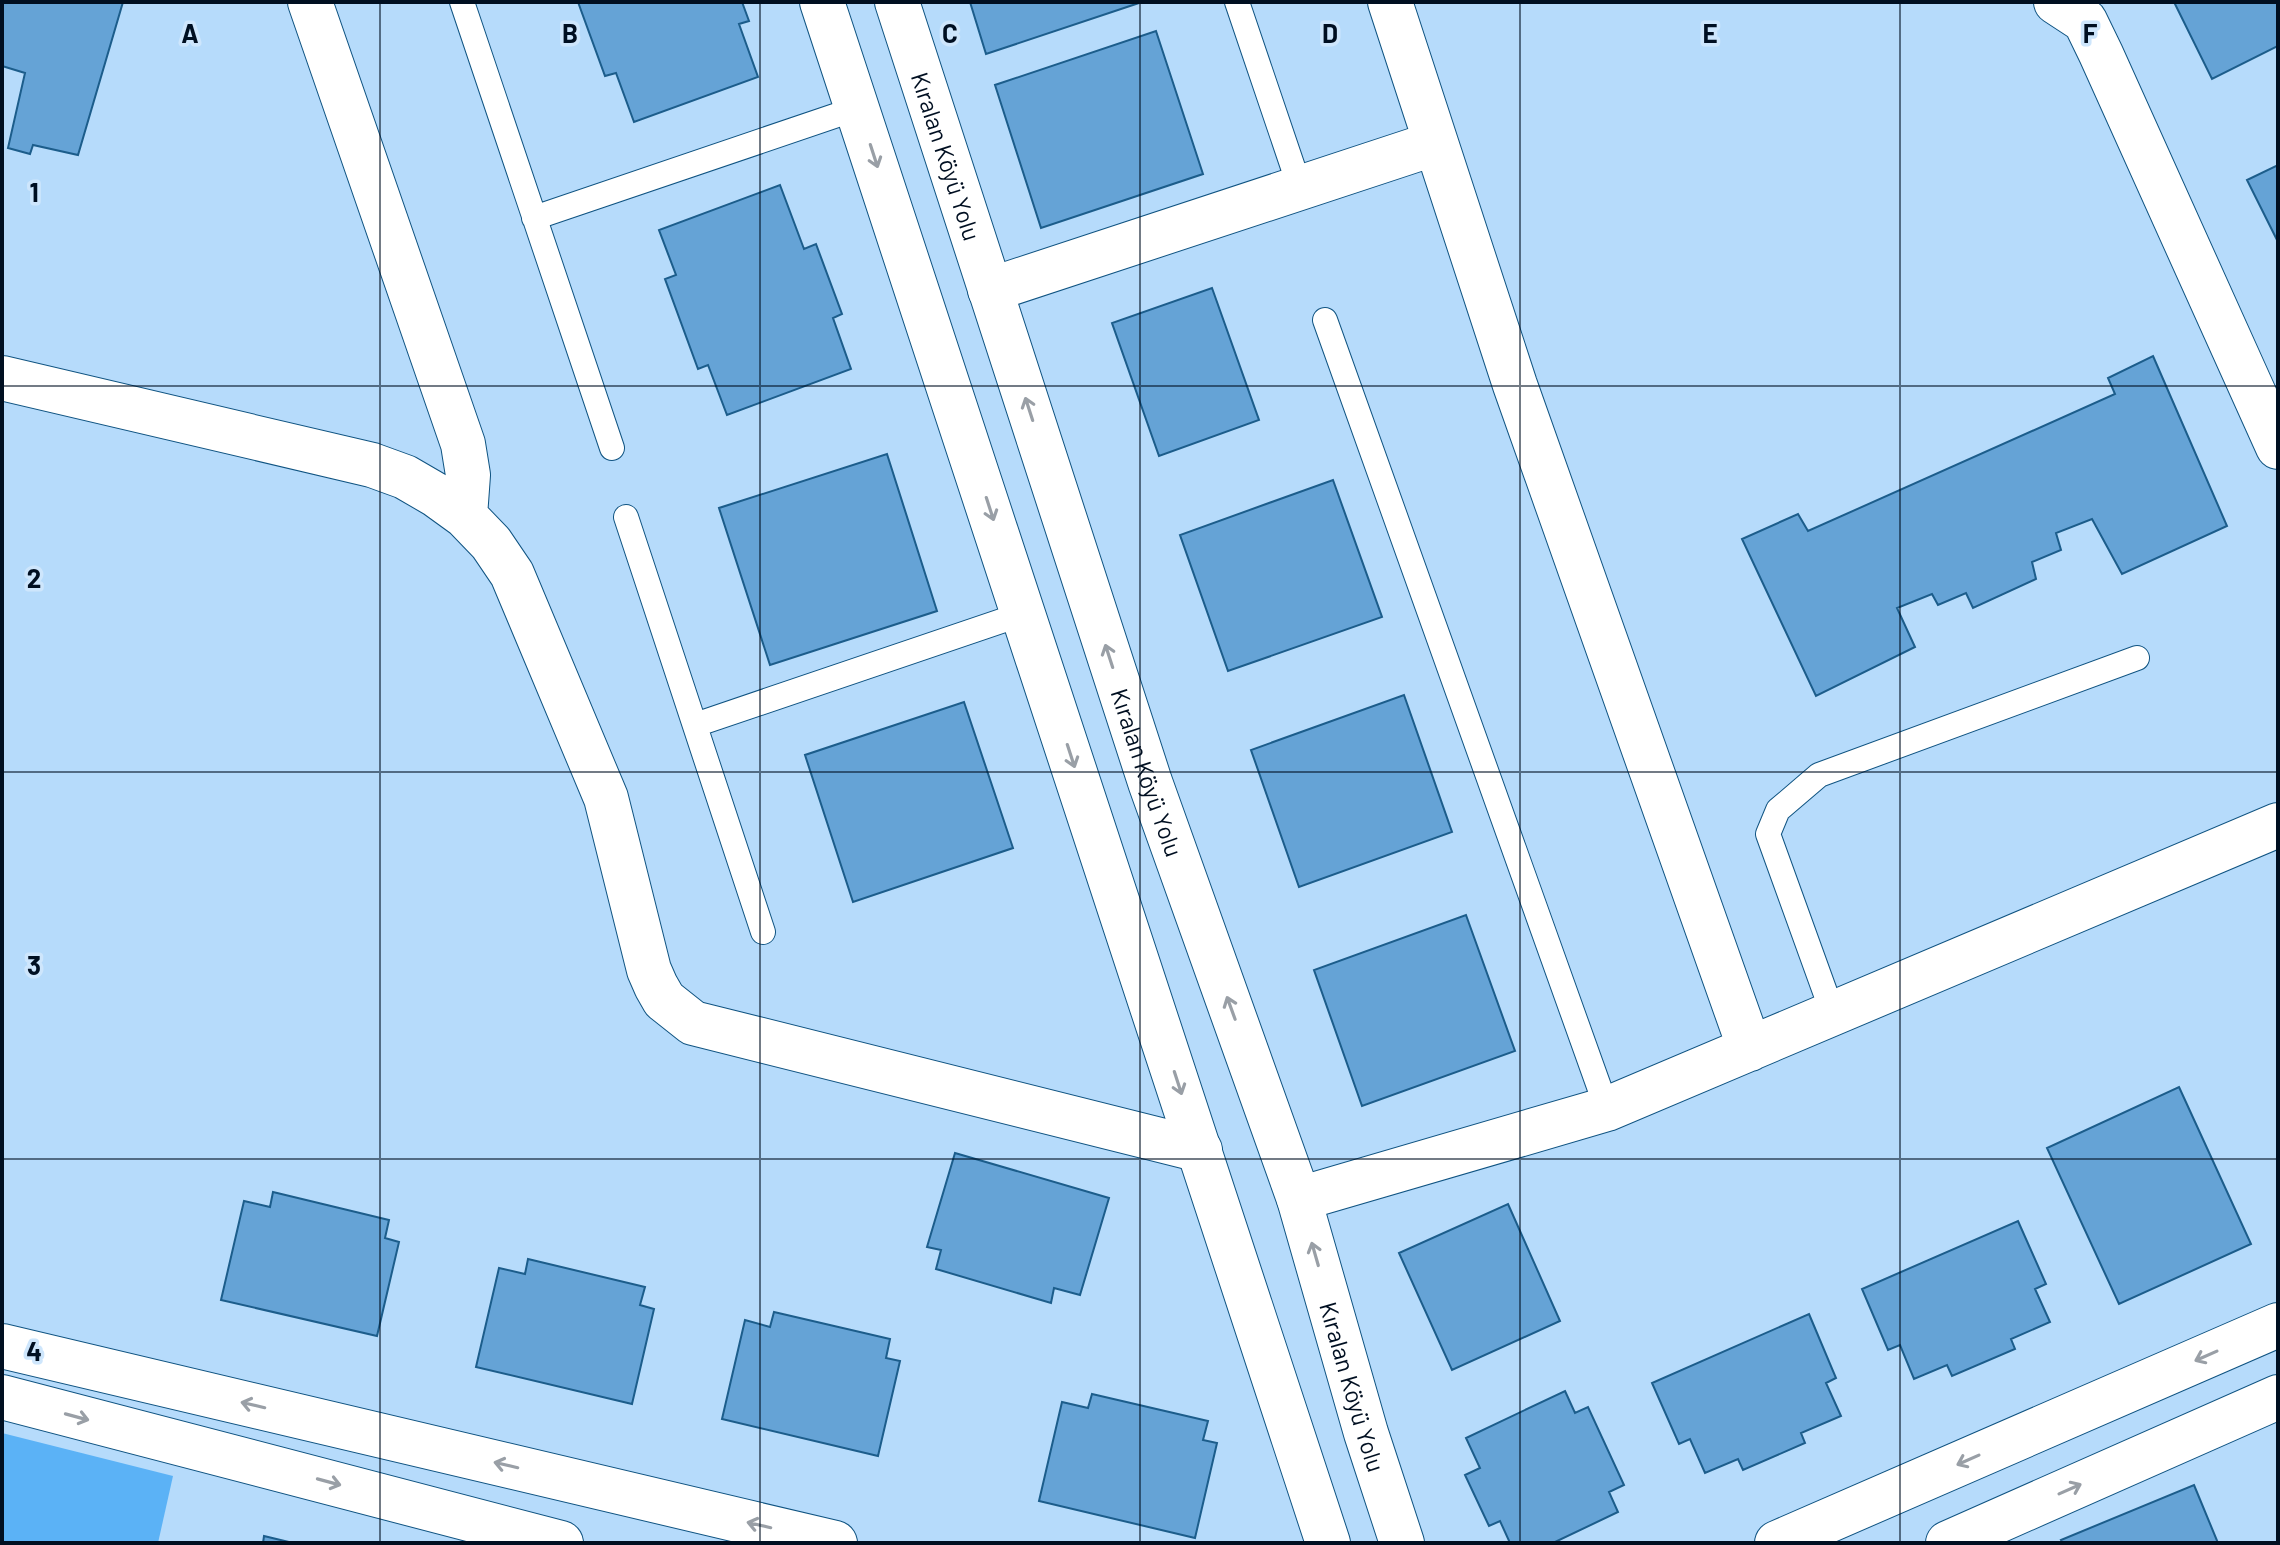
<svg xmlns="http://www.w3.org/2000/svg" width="2280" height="1545" font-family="Barlow,sans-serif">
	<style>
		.green { fill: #5bb2f6 }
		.building { fill: #65a3d6; stroke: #1c5d8b; stroke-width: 2 }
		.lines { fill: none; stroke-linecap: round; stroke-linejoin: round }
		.service-casing { stroke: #105482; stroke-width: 26 }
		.minor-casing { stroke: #105482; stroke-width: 46 }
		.tertiary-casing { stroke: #105482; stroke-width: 46 }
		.service { stroke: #fff; stroke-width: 24 }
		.minor { stroke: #fff; stroke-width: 44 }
		.tertiary { stroke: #fff; stroke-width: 44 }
		.oneway { stroke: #999fa6 }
		.grid { fill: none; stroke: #000f21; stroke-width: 2; stroke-opacity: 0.55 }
		.labels { text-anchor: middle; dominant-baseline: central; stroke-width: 7; stroke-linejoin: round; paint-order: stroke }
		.street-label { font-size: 24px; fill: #000f21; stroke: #cee6fc }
		.grid-label { font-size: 26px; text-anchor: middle; font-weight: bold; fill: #000f21; stroke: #cee6fc; stroke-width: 7; stroke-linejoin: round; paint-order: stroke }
	</style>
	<rect width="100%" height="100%" fill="#b6dbfb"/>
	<!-- green -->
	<path class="green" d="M 2,1433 L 173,1476 L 158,1543 L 2,1543 Z"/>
	<!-- building -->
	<path class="building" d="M 2,2 L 123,2 L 78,155 L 33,145 L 30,154 L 8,148 L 25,73 L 2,66 Z
		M 578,2 L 742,2 L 749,21 L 739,24 L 758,77 L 634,122 L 616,73 L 605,76 Z
		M 970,2 L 1142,2 L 986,54 Z
		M 2174,2 L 2278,2 L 2278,46 L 2212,79 Z
		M 1156,31 L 1203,174 L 1041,228 L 995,85 Z
		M 2278,165 L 2278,242 L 2247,180 Z
		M 780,185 L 804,249 L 816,244 L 842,314 L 833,318 L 851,369 L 727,415 L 708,365 L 698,369 L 665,279 L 676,275 L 659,230 Z
		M 1212,288 L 1259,420 L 1159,456 L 1112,323 Z
		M 2153,356 L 2227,526 L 2122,574 L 2092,519 L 2056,533 L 2061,550 L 2032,562 L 2036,579 L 1973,608 L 1966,593 L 1938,605 L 1932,594 L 1897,608 L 1915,647 L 1816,696 L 1742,539 L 1798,514 L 1808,531 L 2115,394 L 2108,378 Z
		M 887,454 L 937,611 L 770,665 L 719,508 Z
		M 1333,480 L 1382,617 L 1228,671 L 1180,535 Z
		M 1404,695 L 1452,832 L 1299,887 L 1251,750 Z
		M 964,702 L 1013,848 L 853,902 L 805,755 Z
		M 1466,915 L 1515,1051 L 1362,1106 L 1314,970 Z
		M 2179,1087 L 2251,1244 L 2119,1304 L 2047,1148 Z
		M 955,1153 L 1109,1198 L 1080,1295 L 1054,1288 L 1051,1303 L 936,1269 L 941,1250 L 927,1247 Z
		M 273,1192 L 389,1220 L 385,1238 L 399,1242 L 377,1336 L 221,1300 L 244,1201 L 270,1207 Z
		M 1508,1204 L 1560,1321 L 1452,1370 L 1399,1253 Z
		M 2018,1221 L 2046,1284 L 2035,1289 L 2050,1322 L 2011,1339 L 2015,1349 L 1952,1376 L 1947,1365 L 1914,1379 L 1900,1345 L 1888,1350 L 1862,1289 Z
		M 528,1259 L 645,1287 L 640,1305 L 654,1309 L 632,1404 L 476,1367 L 499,1268 L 525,1274 Z
		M 774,1312 L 890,1339 L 886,1358 L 900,1361 L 878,1456 L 722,1419 L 745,1320 L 770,1327 Z
		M 1809,1314 L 1836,1378 L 1826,1383 L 1841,1416 L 1801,1433 L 1805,1443 L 1743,1470 L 1738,1459 L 1705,1473 L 1690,1439 L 1679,1444 L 1652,1383 Z
		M 1565,1391 L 1575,1413 L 1588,1407 L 1624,1485 L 1609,1492 L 1618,1512 L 1553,1543 L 1510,1543 L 1500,1521 L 1489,1526 L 1465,1475 L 1480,1468 L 1466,1438 Z
		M 1092,1394 L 1208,1421 L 1203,1440 L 1217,1443 L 1195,1538 L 1039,1501 L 1062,1402 L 1088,1408 Z
		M 2194,1485 L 2218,1543 L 2063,1543 L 2061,1540 Z
		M 264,1536 L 293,1543 L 263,1543 Z"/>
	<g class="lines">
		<!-- service casing -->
		<g class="service-casing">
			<path id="service" d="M 462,2 L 612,448
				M 1237,2 L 1300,188
				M 534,218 L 858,108
				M 1325,320 L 1607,1109
				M 626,517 L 763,932
				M 695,725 L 1025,613
				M 1833,1014 L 1768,834 L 1778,810 L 1819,775 L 2137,658"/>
		</g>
		<!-- minor casing -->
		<g class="minor-casing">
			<path id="minor" d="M 310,2 L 463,444 L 468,475 L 465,516
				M 1390,2 L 1515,385 L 1750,1049
				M 2056,2 L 2085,21 L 2101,54 L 2278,447
				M 990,290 L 1436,143
				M 2,378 L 372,465 L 405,477 L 436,495 L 465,516 L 491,543 L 512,574 L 606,798 L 649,970 L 656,986 L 664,1000 L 693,1023 L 1200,1150
				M 1299,1199 L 1607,1109 L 2278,825"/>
		</g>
		<!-- tertiary casing -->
		<g class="tertiary-casing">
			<g id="tertiary">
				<path d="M 822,2 L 1328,1543"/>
				<path id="s1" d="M 897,2 L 1150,782 L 1299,1199 L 1366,1433 L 1402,1543"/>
				<path d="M 2,1346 L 835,1543"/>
				<path d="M 2,1397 L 561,1543"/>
				<path d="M 1777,1543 L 2278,1325"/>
				<path d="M 1948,1543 L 2278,1397"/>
			</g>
		</g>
		<!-- service -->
		<use href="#service" class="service"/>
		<!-- minor -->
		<use href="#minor" class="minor"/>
		<!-- tertiary -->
		<use href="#tertiary" class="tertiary"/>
	</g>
	<!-- one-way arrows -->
	<defs><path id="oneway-shaft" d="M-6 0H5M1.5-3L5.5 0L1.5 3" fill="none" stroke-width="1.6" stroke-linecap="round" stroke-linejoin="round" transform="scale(2)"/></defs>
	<g class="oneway">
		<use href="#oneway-shaft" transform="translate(874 156) rotate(72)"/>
		<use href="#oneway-shaft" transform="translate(1029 409) rotate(-108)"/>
		<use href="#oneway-shaft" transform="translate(990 509) rotate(72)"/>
		<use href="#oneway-shaft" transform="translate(1109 656) rotate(-108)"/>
		<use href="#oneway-shaft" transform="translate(1071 756) rotate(72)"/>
		<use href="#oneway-shaft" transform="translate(1231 1008) rotate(-110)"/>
		<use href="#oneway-shaft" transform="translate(1178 1083) rotate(72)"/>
		<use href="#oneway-shaft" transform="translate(1315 1254) rotate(-106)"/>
		<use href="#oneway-shaft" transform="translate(2206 1356) rotate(156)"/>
		<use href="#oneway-shaft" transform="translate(253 1405) rotate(-167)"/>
		<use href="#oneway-shaft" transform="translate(77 1417) rotate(15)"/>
		<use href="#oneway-shaft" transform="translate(1968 1460) rotate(156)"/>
		<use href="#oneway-shaft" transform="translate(506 1465) rotate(-167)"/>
		<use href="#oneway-shaft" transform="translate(329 1482) rotate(15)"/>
		<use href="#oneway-shaft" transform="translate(2070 1489) rotate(-24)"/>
		<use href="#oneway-shaft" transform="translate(759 1525) rotate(-167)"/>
	</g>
	<!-- grid -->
	<path class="grid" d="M 380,2 L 380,1543M 760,2 L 760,1543M 1140,2 L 1140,1543M 1520,2 L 1520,1543M 1900,2 L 1900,1543M 2,386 L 2278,386M 2,772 L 2278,772M 2,1159 L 2278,1159"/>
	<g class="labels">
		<!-- street labels -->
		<g class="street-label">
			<text stroke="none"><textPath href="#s1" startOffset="162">Kıralan Köyü Yolu</textPath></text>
			<text stroke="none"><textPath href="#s1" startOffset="810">Kıralan Köyü Yolu</textPath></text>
			<text stroke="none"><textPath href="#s1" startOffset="1458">Kıralan Köyü Yolu</textPath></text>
		</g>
	</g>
	<g class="grid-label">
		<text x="190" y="43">A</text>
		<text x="570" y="43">B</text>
		<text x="950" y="43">C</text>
		<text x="1330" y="43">D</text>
		<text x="1710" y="43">E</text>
		<text x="2090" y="43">F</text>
		<text x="34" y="202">1</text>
		<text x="34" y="588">2</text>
		<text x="34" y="975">3</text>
		<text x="34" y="1361">4</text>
	</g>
	<!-- border -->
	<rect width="2280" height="1545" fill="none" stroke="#000f21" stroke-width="8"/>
</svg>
